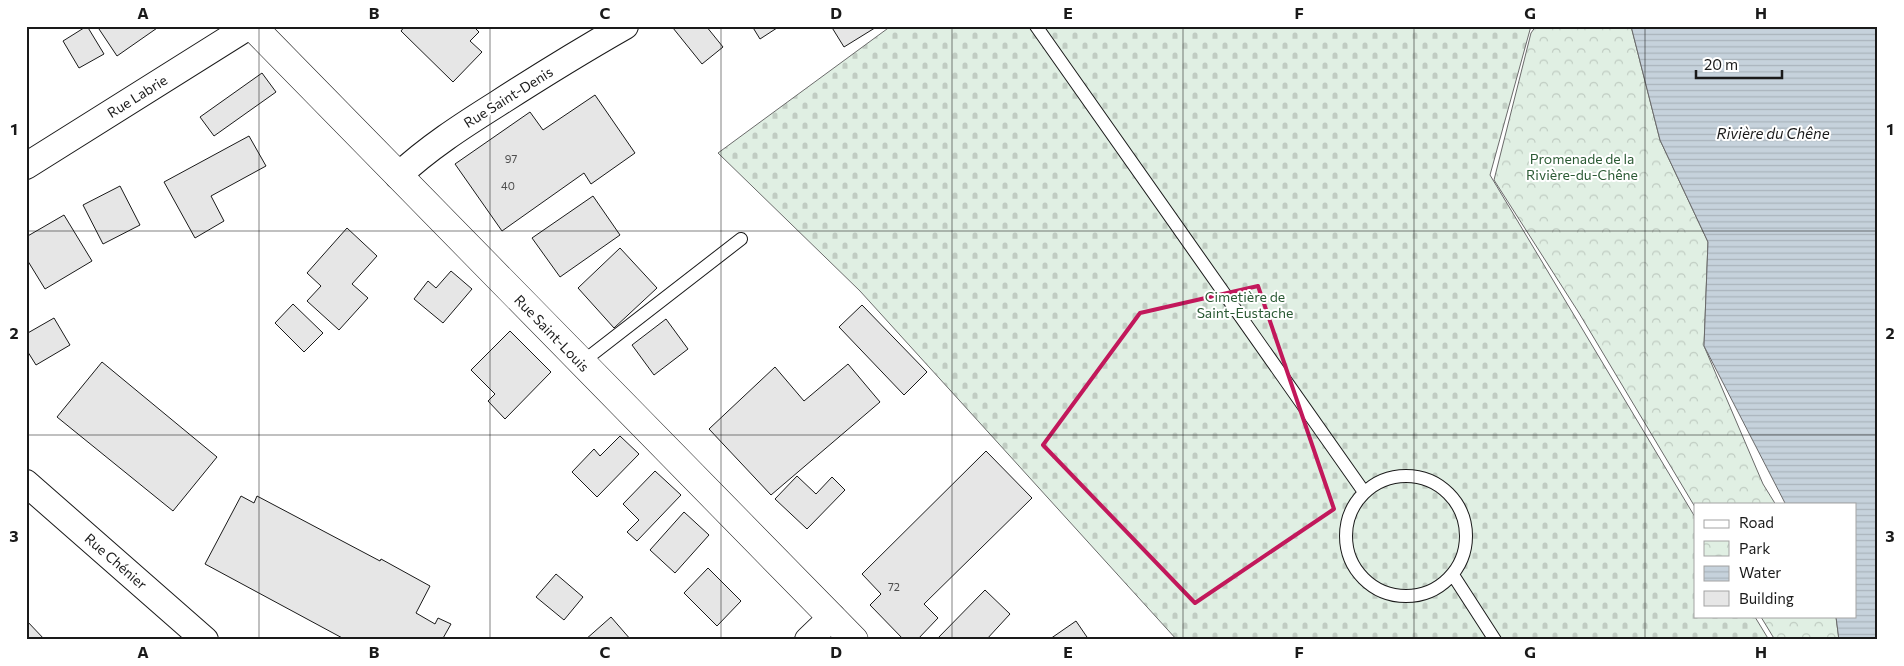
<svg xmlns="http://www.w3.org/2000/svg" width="1904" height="666" font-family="Commissioner,sans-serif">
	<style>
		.cemetery { fill: url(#cemetery-stones); stroke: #6a6a6a }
		.park { fill: url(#park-crowns); stroke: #6a6a6a }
		.water { fill: url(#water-rules); stroke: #6a6a6a }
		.building { fill: #e6e6e6; stroke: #1a1a1a }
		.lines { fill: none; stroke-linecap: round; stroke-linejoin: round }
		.service-casing { stroke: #1a1a1a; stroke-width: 14 }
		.minor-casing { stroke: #1a1a1a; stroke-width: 28 }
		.secondary-casing { stroke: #1a1a1a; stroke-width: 29 }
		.service { stroke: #fff; stroke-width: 12 }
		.minor { stroke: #fff; stroke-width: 26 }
		.secondary { stroke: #fff; stroke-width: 28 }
		.marked { fill: none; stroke: #c2185b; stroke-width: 4; stroke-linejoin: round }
		.grid { fill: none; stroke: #1a1a1a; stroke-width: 1; stroke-opacity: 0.55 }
		.labels { text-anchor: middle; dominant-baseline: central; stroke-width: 4; stroke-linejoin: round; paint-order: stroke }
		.number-label { font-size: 11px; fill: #4d4d4d }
		.street-label { font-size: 14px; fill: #1a1a1a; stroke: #fff }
		.park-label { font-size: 14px; fill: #2b5a34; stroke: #fff }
		.water-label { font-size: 15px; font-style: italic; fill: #1a1a1a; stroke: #fff }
		.neatline { fill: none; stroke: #1a1a1a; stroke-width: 2 }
		.grid-label { font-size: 16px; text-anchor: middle; font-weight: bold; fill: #1a1a1a }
	</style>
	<defs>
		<pattern id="cemetery-stones" width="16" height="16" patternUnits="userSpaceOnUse" patternTransform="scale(1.25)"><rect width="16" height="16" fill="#e0efe3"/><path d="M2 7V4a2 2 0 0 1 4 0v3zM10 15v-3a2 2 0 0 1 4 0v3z" fill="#c0ccc2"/></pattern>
		<pattern id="park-crowns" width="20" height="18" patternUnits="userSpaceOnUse" patternTransform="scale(1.25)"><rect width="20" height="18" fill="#e0efe3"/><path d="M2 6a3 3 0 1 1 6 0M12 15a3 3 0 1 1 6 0" fill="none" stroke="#c0ccc2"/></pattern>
		<pattern id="water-rules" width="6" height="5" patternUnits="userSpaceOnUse" patternTransform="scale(1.25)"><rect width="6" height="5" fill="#c6d2dc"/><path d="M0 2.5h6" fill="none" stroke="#aab4bc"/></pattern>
	</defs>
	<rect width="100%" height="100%" fill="#fff"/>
	<!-- cemetery -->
	<path class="cemetery" d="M 891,26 L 1531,26 L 1490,175 L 1695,517 L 1695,617 L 1755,617 L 1769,640 L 1177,640 L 860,291 L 718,153 Z"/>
	<!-- park -->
	<path class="park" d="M 1536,26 L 1631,26 L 1660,140 L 1708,242 L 1704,346 L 1763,484 L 1776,505 L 1695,505 L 1695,507 L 1579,313 L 1494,180 L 1531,33 Z
		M 1761,617 L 1836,617 L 1839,640 L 1775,640 Z"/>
	<!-- water -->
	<path class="water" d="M 1631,26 L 1875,26 L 1878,30 L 1878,640 L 1839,640 L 1836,617 L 1855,617 L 1855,505 L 1786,505 L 1704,346 L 1708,242 L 1660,140 Z"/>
	<!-- building -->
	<path class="building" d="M 87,26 L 104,54 L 79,68 L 63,41 Z
		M 97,26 L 160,26 L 117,56 Z
		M 405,26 L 473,26 L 479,32 L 470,41 L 482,52 L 453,82 L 401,31 Z
		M 675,26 L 706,26 L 723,47 L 702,64 L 673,28 Z
		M 752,26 L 780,26 L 760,39 Z
		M 831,26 L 878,26 L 844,47 Z
		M 262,73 L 276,92 L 214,136 L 200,117 Z
		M 595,95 L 635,153 L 591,184 L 584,173 L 502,231 L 455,164 L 530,112 L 543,130 Z
		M 249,136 L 266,166 L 211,196 L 224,221 L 195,238 L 164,182 Z
		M 120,186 L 140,225 L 103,244 L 83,205 Z
		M 593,196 L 620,235 L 560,277 L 532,238 Z
		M 64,215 L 92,261 L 45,289 L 26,258 L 26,237 Z
		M 347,228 L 377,256 L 352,284 L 368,298 L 339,330 L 307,301 L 321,286 L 307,273 Z
		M 620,248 L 657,288 L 614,328 L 578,288 Z
		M 451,271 L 472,289 L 443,323 L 414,299 L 428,281 L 436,288 Z
		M 293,304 L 323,333 L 304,352 L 275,323 Z
		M 862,305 L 927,372 L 904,395 L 839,327 Z
		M 54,318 L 70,345 L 36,365 L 26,349 L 26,334 Z
		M 666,319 L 688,349 L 654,375 L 632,345 Z
		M 510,331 L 551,372 L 505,419 L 488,401 L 495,394 L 471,370 Z
		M 102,362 L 217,457 L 173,511 L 57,417 Z
		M 848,364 L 880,402 L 771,495 L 709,429 L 775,367 L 804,401 Z
		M 620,436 L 639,454 L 597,497 L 572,472 L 594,449 L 600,456 Z
		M 986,451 L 1032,498 L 924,604 L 938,618 L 917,640 L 904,640 L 870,605 L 881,594 L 862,574 Z
		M 655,471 L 681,495 L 637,541 L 627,532 L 639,520 L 623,504 Z
		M 797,476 L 816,494 L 832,477 L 845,490 L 807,529 L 775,499 Z
		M 241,496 L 254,503 L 257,496 L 380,561 L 381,559 L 430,586 L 416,613 L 435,624 L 438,618 L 451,624 L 442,640 L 346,640 L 205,564 Z
		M 684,512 L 709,535 L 675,573 L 650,550 Z
		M 708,568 L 741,601 L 717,626 L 684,593 Z
		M 556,574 L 583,597 L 564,620 L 536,597 Z
		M 985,590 L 1010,614 L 986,640 L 936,640 Z
		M 611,617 L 631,640 L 585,640 Z
		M 26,620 L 45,640 L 26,640 Z
		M 1076,621 L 1089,640 L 1050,640 L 1050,639 Z"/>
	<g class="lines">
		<!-- service casing -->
		<g class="service-casing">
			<path id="service" d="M 1036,26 L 1364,492
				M 581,363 L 741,239
				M1346 536a60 60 0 1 1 120 0a60 60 0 1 1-120 0Z
				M 1453,575 L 1495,640"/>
		</g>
		<!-- minor casing -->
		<g class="minor-casing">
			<path id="minor" d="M 26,166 L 249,26
				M 398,176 C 428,148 462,126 497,104 C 539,77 581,51 625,26
				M 26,483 L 205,640
				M 808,640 L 832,617"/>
		</g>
		<!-- secondary casing -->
		<g class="secondary-casing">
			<path id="secondary" d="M 252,26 L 854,640"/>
		</g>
		<!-- service -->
		<use href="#service" class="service"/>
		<!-- minor -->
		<use href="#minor" class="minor"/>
		<!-- secondary -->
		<use href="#secondary" class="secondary"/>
	</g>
	<!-- marked area -->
	<path class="marked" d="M 1258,286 L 1334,509 L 1195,603 L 1043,445 L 1140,313 Z"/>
	<!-- grid -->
	<path class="grid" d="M 259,26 L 259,640M 490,26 L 490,640M 721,26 L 721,640M 952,26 L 952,640M 1183,26 L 1183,640M 1414,26 L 1414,640M 1645,26 L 1645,640M 26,231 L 1878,231M 26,435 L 1878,435"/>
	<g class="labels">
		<!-- number labels -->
		<g class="number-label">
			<text x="511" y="158">97</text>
			<text x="508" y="185">40</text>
			<text x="894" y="586">72</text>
		</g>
		<!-- street labels -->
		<g class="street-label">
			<text transform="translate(137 96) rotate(-32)">Rue Labrie</text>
			<text transform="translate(508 97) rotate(-32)">Rue Saint-Denis</text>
			<text transform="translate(552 333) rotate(46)">Rue Saint-Louis</text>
			<text transform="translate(116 561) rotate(41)">Rue Chénier</text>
		</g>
		<!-- park labels -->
		<g class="park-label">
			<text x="1582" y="158">Promenade de la<tspan x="1582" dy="16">Rivière-du-Chêne</tspan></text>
			<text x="1245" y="296">Cimetière de<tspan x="1245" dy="16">Saint-Eustache</tspan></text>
		</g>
		<!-- water labels -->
		<g class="water-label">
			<text x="1773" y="133">Rivière du Chêne</text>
		</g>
	</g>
	<!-- border -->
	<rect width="1904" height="666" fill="none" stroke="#ffffff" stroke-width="55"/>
	<!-- legend -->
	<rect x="1694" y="503" width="162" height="115" fill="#ffffff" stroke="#a3a3a3"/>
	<rect x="1704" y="520" width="25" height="8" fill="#ffffff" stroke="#a3a3a3"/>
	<text x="1739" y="528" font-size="15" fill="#1a1a1a">Road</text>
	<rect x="1704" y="541" width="25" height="15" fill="url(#park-crowns)" stroke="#a3a3a3"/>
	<text x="1739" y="554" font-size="15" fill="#1a1a1a">Park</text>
	<rect x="1704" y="566" width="25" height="15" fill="url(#water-rules)" stroke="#a3a3a3"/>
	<text x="1739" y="578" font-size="15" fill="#1a1a1a">Water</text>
	<rect x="1704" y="591" width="25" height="15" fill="#e6e6e6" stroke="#a3a3a3"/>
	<text x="1739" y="604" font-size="15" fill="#1a1a1a">Building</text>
	<!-- scale -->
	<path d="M1696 70v8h86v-8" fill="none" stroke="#1a1a1a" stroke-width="2.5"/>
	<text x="1704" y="70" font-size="15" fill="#1a1a1a" stroke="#ffffff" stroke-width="4" paint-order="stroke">20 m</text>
	<rect x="28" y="28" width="1848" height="610" class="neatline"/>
	<g class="grid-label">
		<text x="143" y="19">A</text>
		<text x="374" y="19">B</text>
		<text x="605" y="19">C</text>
		<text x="836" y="19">D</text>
		<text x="1068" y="19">E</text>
		<text x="1299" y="19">F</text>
		<text x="1530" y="19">G</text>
		<text x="1761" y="19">H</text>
		<text x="14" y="135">1</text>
		<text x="1890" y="135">1</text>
		<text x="14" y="339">2</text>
		<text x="1890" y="339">2</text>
		<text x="14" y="542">3</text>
		<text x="1890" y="542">3</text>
		<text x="143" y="658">A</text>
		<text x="374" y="658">B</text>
		<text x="605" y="658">C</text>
		<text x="836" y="658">D</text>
		<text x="1068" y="658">E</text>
		<text x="1299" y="658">F</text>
		<text x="1530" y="658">G</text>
		<text x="1761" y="658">H</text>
	</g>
</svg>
